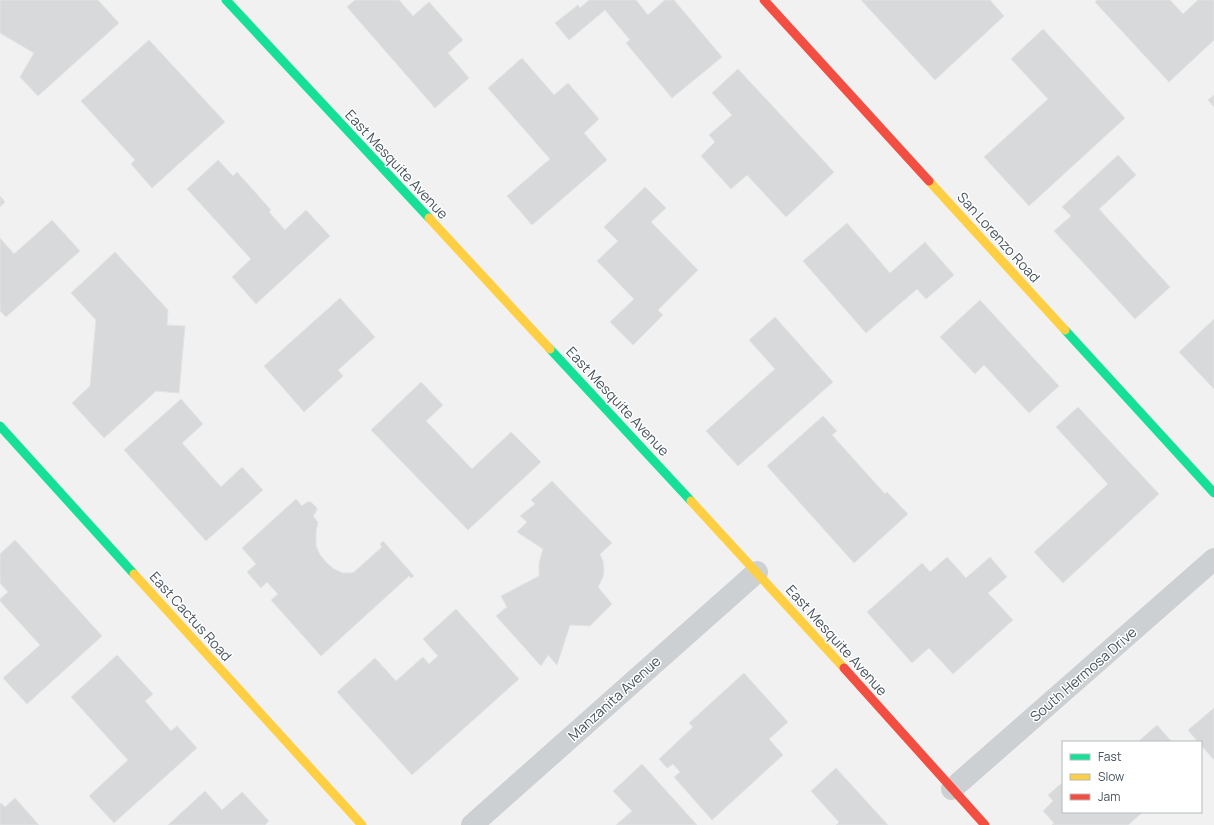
<svg xmlns="http://www.w3.org/2000/svg" width="1214" height="825" font-family="Manrope,sans-serif">
	<style>
		.building { fill: #d8d9da; stroke: #e2e3e4 }
		.lines { fill: none; stroke-linecap: round; stroke-linejoin: round }
		.street { stroke: #ccd0d2; stroke-width: 22 }
		.fast { stroke: #16e098; stroke-width: 9 }
		.slow { stroke: #ffcf43; stroke-width: 9 }
		.jam { stroke: #f24e42; stroke-width: 9 }
		.labels { text-anchor: middle; dominant-baseline: central; stroke-width: 3; stroke-linejoin: round; paint-order: stroke }
		.street-label { font-size: 14px; fill: #47545d; stroke: #fff }
	</style>
	<rect width="100%" height="100%" fill="#f1f1f1"/>
	<!-- building -->
	<path class="building" d="M 0,0 L 98,0 L 119,23 L 38,96 L 20,77 L 34,53 L 0,33 Z
		M 355,0 L 399,0 L 413,16 L 429,2 L 463,40 L 448,53 L 469,78 L 435,108 L 347,7 Z
		M 589,0 L 636,0 L 648,15 L 665,0 L 674,0 L 722,57 L 672,98 L 626,43 L 630,40 L 605,10 L 569,40 L 555,23 L 578,5 L 580,8 Z
		M 861,0 L 990,0 L 1004,16 L 935,80 Z
		M 1097,0 L 1170,0 L 1183,14 L 1198,0 L 1214,0 L 1214,40 L 1169,82 L 1095,2 Z
		M 1043,29 L 1125,118 L 1029,206 L 984,157 L 1048,99 L 1011,59 Z
		M 149,40 L 225,122 L 152,188 L 131,164 L 135,160 L 81,101 Z
		M 522,58 L 554,95 L 568,83 L 599,119 L 584,133 L 607,160 L 532,225 L 507,196 L 550,159 L 488,88 Z
		M 738,69 L 834,172 L 786,217 L 747,175 L 731,189 L 701,156 L 715,142 L 709,135 L 732,115 L 712,93 Z
		M 1214,95 L 1214,107 L 1208,100 Z
		M 1118,155 L 1136,175 L 1099,209 L 1170,287 L 1135,319 L 1054,231 L 1071,216 L 1062,207 Z
		M 218,160 L 233,176 L 237,172 L 271,210 L 269,212 L 285,230 L 306,210 L 330,236 L 256,304 L 232,277 L 251,259 L 187,189 Z
		M 645,187 L 666,208 L 651,222 L 698,270 L 658,310 L 663,315 L 633,345 L 610,322 L 634,299 L 597,261 L 618,241 L 604,227 Z
		M 0,196 L 5,202 L 0,207 Z
		M 52,220 L 80,251 L 6,317 L 0,311 L 0,238 L 14,254 Z
		M 847,223 L 890,273 L 925,242 L 954,275 L 926,299 L 917,289 L 866,333 L 803,261 Z
		M 115,252 L 168,310 L 167,325 L 185,326 L 179,393 L 156,391 L 104,438 L 72,403 L 90,386 L 96,320 L 71,293 Z
		M 340,298 L 375,337 L 338,370 L 343,376 L 304,412 L 264,366 Z
		M 980,300 L 1059,386 L 1029,413 L 984,365 L 975,374 L 940,337 Z
		M 775,317 L 833,382 L 738,466 L 706,431 L 775,369 L 749,340 Z
		M 1214,319 L 1214,389 L 1179,352 Z
		M 421,382 L 443,405 L 426,421 L 472,469 L 511,432 L 541,462 L 468,530 L 371,430 Z
		M 181,399 L 203,424 L 182,443 L 221,487 L 242,467 L 263,490 L 206,541 L 124,450 Z
		M 1078,407 L 1159,494 L 1063,583 L 1034,552 L 1108,484 L 1056,427 Z
		M 823,416 L 837,431 L 832,435 L 885,494 L 887,492 L 908,514 L 854,563 L 767,466 Z
		M 552,481 L 612,543 L 600,554 L 603,561 L 604,570 L 603,577 L 598,587 L 612,604 L 590,626 L 570,625 L 557,665 L 548,655 L 541,666 L 496,616 L 507,607 L 501,596 L 539,576 L 539,563 L 543,549 L 517,532 L 527,522 L 520,516 L 535,504 L 531,500 Z
		M 296,499 L 302,506 L 307,502 L 311,502 L 317,508 L 316,512 L 313,516 L 318,522 L 316,532 L 316,546 L 320,555 L 327,563 L 334,569 L 343,573 L 351,573 L 354,572 L 382,547 L 380,544 L 383,541 L 414,576 L 411,578 L 409,576 L 321,656 L 271,600 L 278,594 L 267,582 L 261,588 L 247,572 L 256,564 L 242,548 Z
		M 15,540 L 102,636 L 27,704 L 3,678 L 40,645 L 0,601 L 0,599 L 8,592 L 0,583 L 0,554 Z
		M 947,557 L 966,578 L 990,557 L 1007,577 L 988,593 L 1013,620 L 953,674 L 929,648 L 912,663 L 867,612 L 922,563 L 930,572 Z
		M 456,609 L 519,679 L 412,775 L 337,692 L 375,658 L 396,681 L 423,657 L 429,664 L 438,656 L 423,639 Z
		M 117,655 L 153,694 L 145,701 L 171,731 L 177,726 L 197,748 L 114,823 L 89,796 L 128,760 L 71,697 Z
		M 744,673 L 788,722 L 769,739 L 783,755 L 712,820 L 674,777 L 680,772 L 673,764 L 667,768 L 659,759 L 693,727 L 689,723 Z
		M 1214,708 L 1214,760 L 1201,745 L 1201,742 L 1198,742 L 1188,730 Z
		M 1157,725 L 1172,742 L 1138,742 Z
		M 642,764 L 697,825 L 616,825 L 632,811 L 613,791 Z
		M 836,768 L 888,825 L 836,825 L 839,822 L 811,791 Z
		M 1063,782 L 1063,812 L 1143,812 L 1128,825 L 1052,825 L 1054,823 L 1043,811 L 1053,801 L 1048,795 Z
		M 205,791 L 222,810 L 242,792 L 269,821 L 265,825 L 168,825 Z
		M 15,798 L 39,825 L 0,825 L 0,804 L 1,803 L 5,807 Z"/>
	<g class="lines">
		<!-- street -->
		<path class="street" d="M 952,789 L 1214,559
			M 472,825 L 757,572"/>
		<!-- fast -->
		<path class="fast" d="M 226,0 L 429,218
			M 1065,330 L 1214,493
			M 550,349 L 691,501
			M 0,426 L 134,574"/>
		<!-- slow -->
		<path class="slow" d="M 929,181 L 1065,330
			M 429,218 L 550,349
			M 691,501 L 844,668
			M 134,574 L 362,825"/>
		<!-- jam -->
		<path class="jam" d="M 764,0 L 929,181
			M 844,668 L 985,825"/>
	</g>
	<g class="labels">
		<!-- street labels -->
		<g class="street-label">
			<text transform="translate(397 164) rotate(47)">East Mesquite Avenue</text>
			<text transform="translate(999 237) rotate(48)">San Lorenzo Road</text>
			<text transform="translate(618 401) rotate(47)">East Mesquite Avenue</text>
			<text transform="translate(191 616) rotate(48)">East Cactus Road</text>
			<text transform="translate(837 640) rotate(48)">East Mesquite Avenue</text>
			<text transform="translate(1083 674) rotate(-41)">South Hermosa Drive</text>
			<text transform="translate(614 698) rotate(-42)">Manzanita Avenue</text>
		</g>
	</g>
	<!-- legend -->
	<rect x="1062" y="741" width="140" height="72" fill="#ffffff" stroke="#b5bbbe"/>
	<rect x="1070" y="754" width="20" height="6" fill="#16e098" stroke="#b5bbbe"/>
	<text x="1098" y="761" font-size="12" fill="#47545d">Fast</text>
	<rect x="1070" y="774" width="20" height="6" fill="#ffcf43" stroke="#b5bbbe"/>
	<text x="1098" y="781" font-size="12" fill="#47545d">Slow</text>
	<rect x="1070" y="794" width="20" height="6" fill="#f24e42" stroke="#b5bbbe"/>
	<text x="1098" y="801" font-size="12" fill="#47545d">Jam</text>
</svg>
